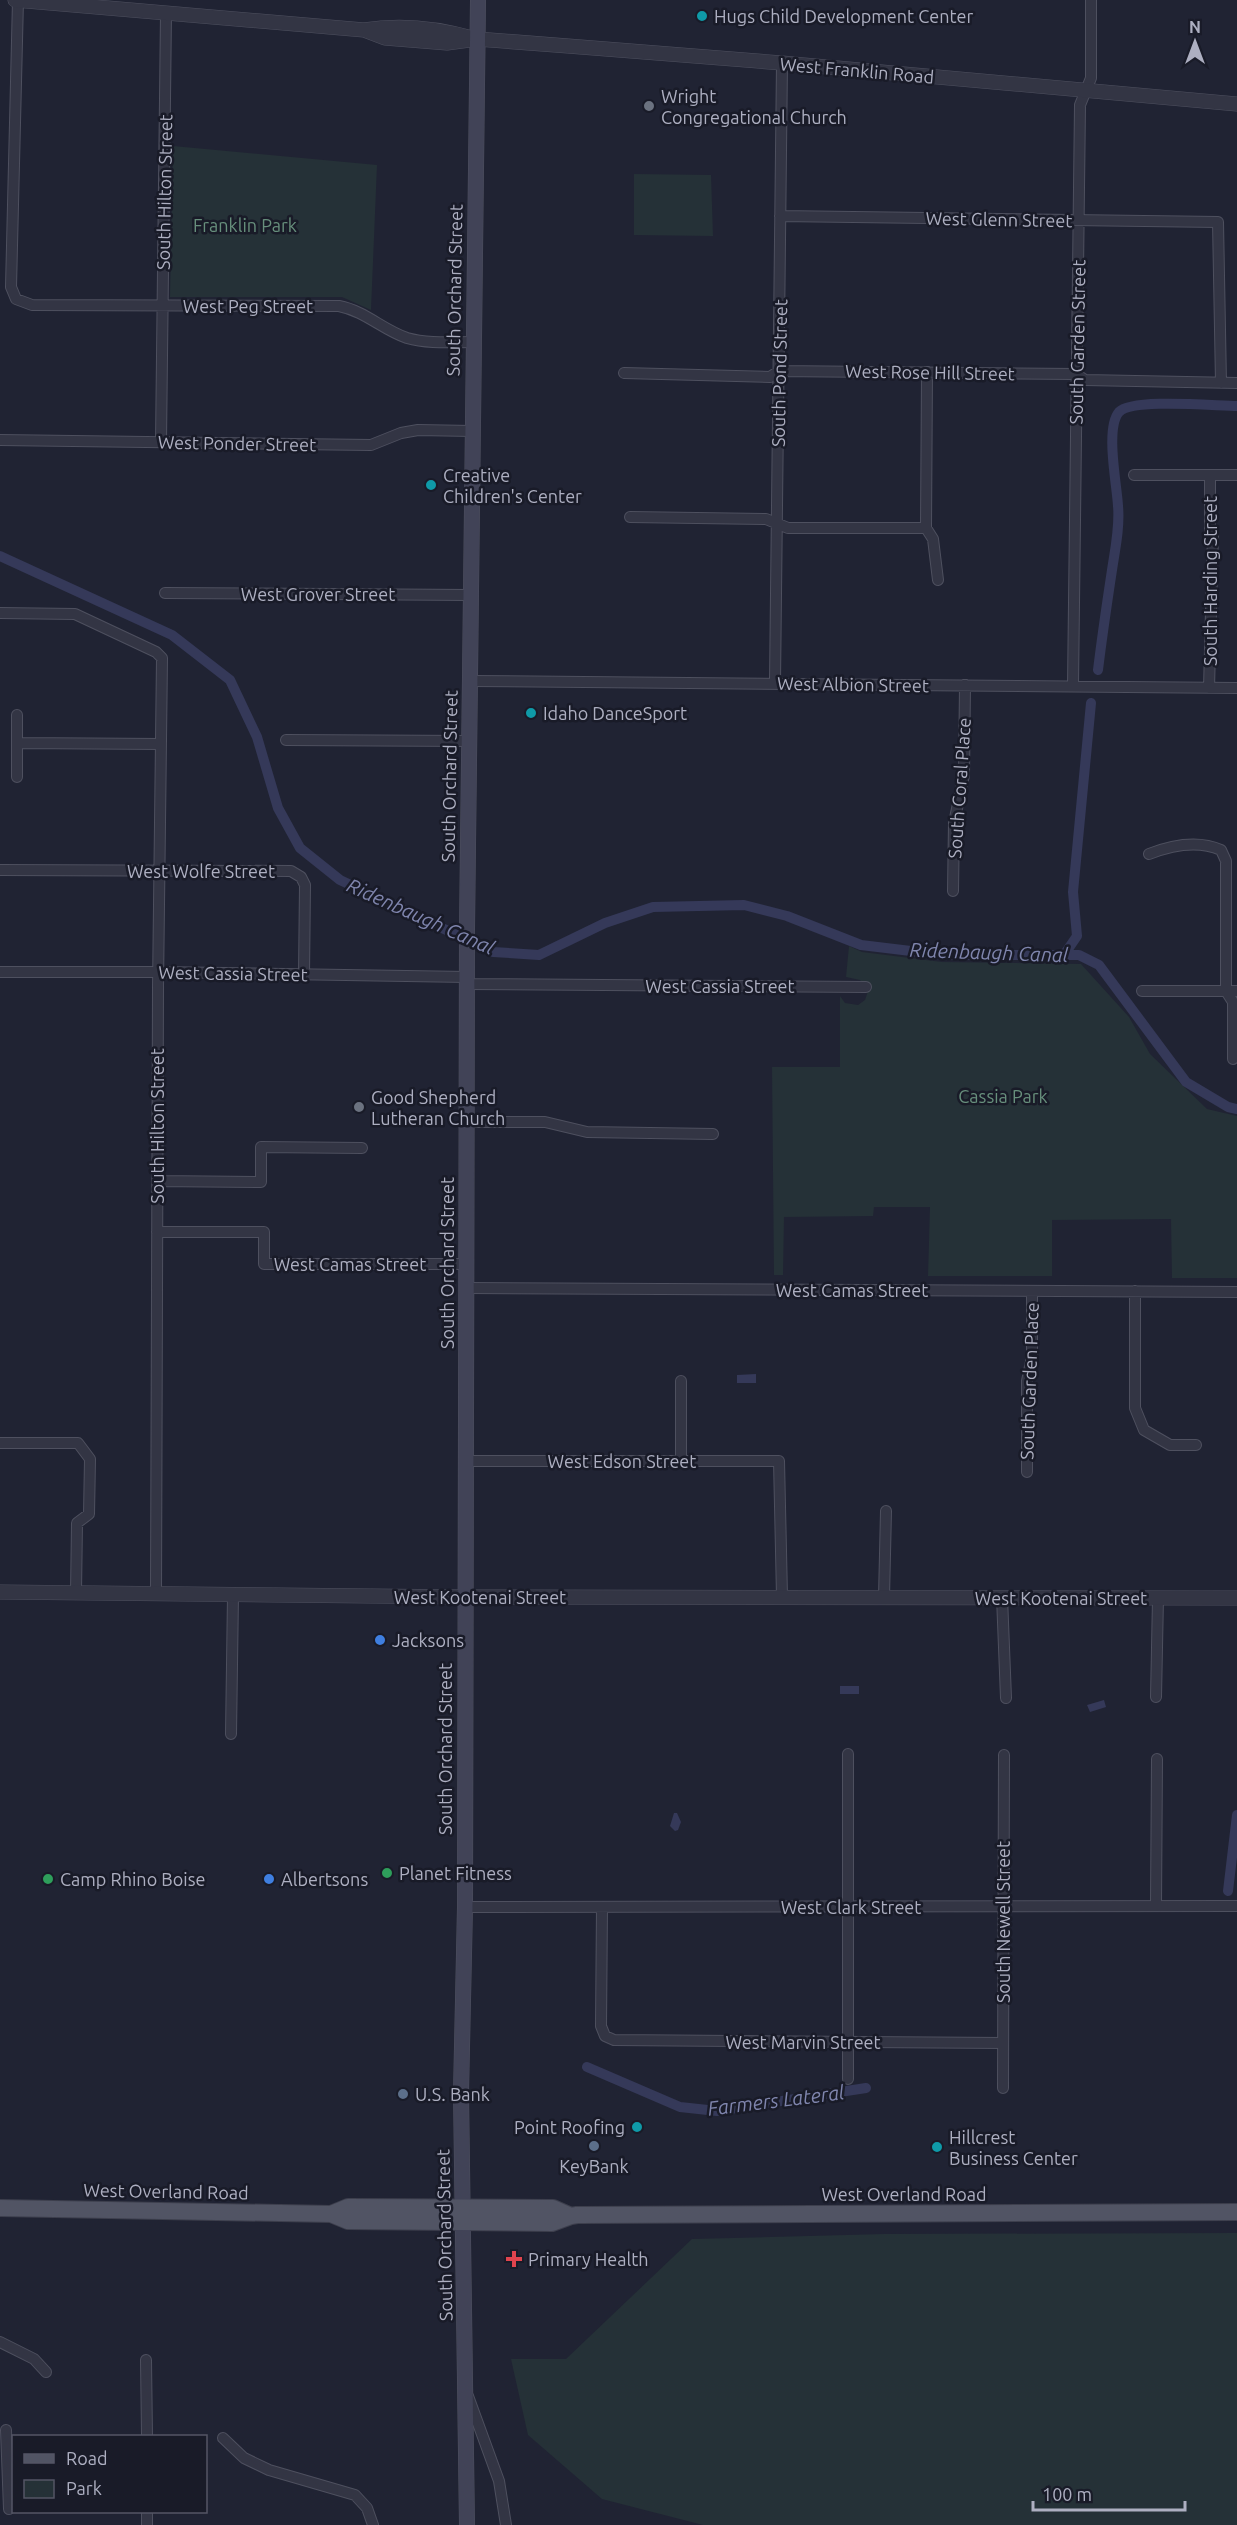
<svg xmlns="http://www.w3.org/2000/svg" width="1237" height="2525" font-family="Ubuntu,sans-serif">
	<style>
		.green { fill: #253137 }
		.water { fill: #353959 }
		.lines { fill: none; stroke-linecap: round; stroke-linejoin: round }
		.canal { stroke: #353959; stroke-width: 10 }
		.minor-casing { stroke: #4e505f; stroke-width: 12 }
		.tertiary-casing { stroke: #4e505f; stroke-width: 15 }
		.secondary-casing { stroke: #4e505f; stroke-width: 16 }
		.primary-casing { stroke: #3d3f4d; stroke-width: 18 }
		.minor { stroke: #333544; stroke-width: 10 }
		.tertiary { stroke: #333544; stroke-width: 14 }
		.secondary { stroke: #414357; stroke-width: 15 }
		.primary { stroke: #515464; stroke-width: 16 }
		.culture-dot { fill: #0f9aa8; stroke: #191b28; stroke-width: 2 }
		.worship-dot { fill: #6b7280; stroke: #191b28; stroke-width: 2 }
		.shop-dot { fill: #3f7fe0; stroke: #191b28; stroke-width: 2 }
		.leisure-dot { fill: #2e9e5b; stroke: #191b28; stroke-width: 2 }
		.service-dot { fill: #5c6f8a; stroke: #191b28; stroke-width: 2 }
		.health-dot { fill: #e0444e; stroke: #191b28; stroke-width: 2 }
		.labels { text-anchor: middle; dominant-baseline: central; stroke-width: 5; stroke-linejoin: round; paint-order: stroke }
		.poi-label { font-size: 18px; fill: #adafc1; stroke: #191b28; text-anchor: start }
		.street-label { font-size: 18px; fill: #adafc1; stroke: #191b28 }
		.park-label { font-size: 18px; fill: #678f7c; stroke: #191b28 }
		.water-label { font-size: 20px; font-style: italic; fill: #7f85ad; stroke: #191b28 }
	</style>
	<rect width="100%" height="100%" fill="#202333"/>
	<!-- green -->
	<path class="green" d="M 173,146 L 377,165 L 371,310 L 342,297 L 170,297 Z
		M 634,174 L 711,175 L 713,236 L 634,235 Z
		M 849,946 L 862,952 L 942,962 L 1081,964 L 1129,1017 L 1150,1054 L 1207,1109 L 1237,1116 L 1237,1278 L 1172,1278 L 1171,1219 L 1052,1220 L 1052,1276 L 928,1276 L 930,1207 L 874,1207 L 873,1216 L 784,1217 L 783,1275 L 774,1275 L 772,1067 L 840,1067 L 840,996 L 845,1003 L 858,1005 L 865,1000 L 868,991 L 860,980 L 846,977 Z
		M 1237,2233 L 1237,2525 L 703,2525 L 602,2499 L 528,2435 L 511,2359 L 566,2359 L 692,2239 L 884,2234 Z"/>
	<!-- water -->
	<path class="water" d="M 756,1374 L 756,1383 L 737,1383 L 737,1375 Z
		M 840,1686 L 859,1686 L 859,1694 L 840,1694 Z
		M 1104,1700 L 1106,1707 L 1090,1712 L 1087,1705 Z
		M 674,1813 L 677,1813 L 681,1822 L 678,1830 L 675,1831 L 670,1826 Z"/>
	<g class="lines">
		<!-- canal -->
		<path class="canal" d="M 0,556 L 172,635 L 230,680 L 257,737 L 278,808 L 300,848 L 340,880 L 493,952 L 539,955 L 605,923 L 653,907 L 744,905 L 787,916 L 861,945 L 944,955 L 1079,955 L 1099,965 L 1186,1082 L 1228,1107 L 1237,1109
			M 1098,670 C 1102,637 1107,603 1112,570 C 1115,550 1120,527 1118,506 C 1117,485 1105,428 1119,412 C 1132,398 1216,406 1237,406
			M 1064,955 L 1077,936 L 1073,892 L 1091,703
			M 1228,1891 L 1237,1815
			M 587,2067 L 680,2107 L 717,2111 L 866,2088"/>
		<!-- minor casing -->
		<g class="minor-casing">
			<path id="minor" d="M 18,0 L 11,287 L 16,299 L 32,305 L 339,306 C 365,311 383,330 407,338 C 428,344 451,342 473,342
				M 780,216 L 1218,222 L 1221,383
				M 927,372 L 926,528 L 933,539 L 938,580
				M 624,373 L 770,377 L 779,371 L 1076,374 L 1085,380 L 1237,383
				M 0,440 L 371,445 L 401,433 L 418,430 L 472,431
				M 161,442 L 166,13
				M 1134,475 L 1237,475
				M 630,517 L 766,519 L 788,528 L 926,528
				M 165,593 L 470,595
				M 0,613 L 75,614 L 156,652 L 162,658 L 158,987 L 156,1594
				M 469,681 L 1237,688
				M 775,683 L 782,63
				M 1073,686 L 1080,105 L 1091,78 L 1091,0
				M 1209,688 L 1213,534 L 1210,530 L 1210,475
				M 286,740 L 469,741
				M 17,743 L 161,744
				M 17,777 L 17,715
				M 1149,854 C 1172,845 1198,840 1221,850 L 1226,861 L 1226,991 L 1233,1002 L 1233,1059
				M 0,870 L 291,871 L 301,877 L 305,885 L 304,974
				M 953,891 L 954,823 L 964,775 L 965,685
				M 0,972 L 160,972 L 467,977
				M 467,984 L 866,987
				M 1142,991 L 1237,991
				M 467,1122 L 545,1122 L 587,1132 L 713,1134
				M 157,1181 L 261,1182 L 261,1147 L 362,1148
				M 157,1232 L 264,1232 L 264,1264 L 467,1264
				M 467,1288 L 1237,1292
				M 1135,1291 L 1135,1408 L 1144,1430 L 1170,1445 L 1196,1445
				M 0,1443 L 78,1443 L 90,1459 L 89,1514 L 77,1523 L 76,1593
				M 465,1461 L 779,1461 L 782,1596
				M 681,1461 L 681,1381
				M 1027,1472 L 1027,1381 L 1032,1357 L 1032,1291
				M 884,1597 L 886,1511
				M 1002,1597 L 1006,1698
				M 1156,1697 L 1158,1598
				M 231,1734 L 233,1595
				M 1156,1906 L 1157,1759
				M 465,1907 L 1237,1906
				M 602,1907 L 601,2026 L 605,2036 L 614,2040 L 1003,2043
				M 848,2079 L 848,1754
				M 1003,2088 L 1004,1755
				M 0,2342 L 34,2359 L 46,2372
				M 146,2360 L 147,2436
				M 468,2396 L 499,2481 L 506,2525
				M 6,2430 L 9,2509
				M 223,2438 L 244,2458 L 269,2470 L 355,2495 L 367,2508 L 373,2525
				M 147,2512 L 147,2525"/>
		</g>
		<!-- tertiary casing -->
		<g class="tertiary-casing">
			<path id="tertiary" d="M 15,0 L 364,30 C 400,24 437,28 472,38
				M 364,30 L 385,38 L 447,43 L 477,39 L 568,46 L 782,63 L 1237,104
				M 0,1592 L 465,1597 L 1237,1598"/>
		</g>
		<!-- secondary casing -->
		<g class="secondary-casing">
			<path id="secondary" d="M 467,2525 L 461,2093 L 465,1907 L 467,929 L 478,0"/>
		</g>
		<!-- primary casing -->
		<g class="primary-casing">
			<path id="primary" d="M 0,2208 L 331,2214 L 348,2207 L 553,2208 L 571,2216
				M 331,2214 L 348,2221 L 552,2223 L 571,2216 L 577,2215 L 1237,2212"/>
		</g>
		<!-- minor -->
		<use href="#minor" class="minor"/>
		<!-- tertiary -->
		<use href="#tertiary" class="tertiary"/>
		<!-- secondary -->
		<use href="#secondary" class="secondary"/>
		<!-- primary -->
		<use href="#primary" class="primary"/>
	</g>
	<!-- markers -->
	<g class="culture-dot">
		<circle cx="702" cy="16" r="6"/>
		<circle cx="431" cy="485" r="6"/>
		<circle cx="531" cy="713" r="6"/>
		<circle cx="637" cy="2127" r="6"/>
		<circle cx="937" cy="2147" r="6"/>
	</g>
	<g class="worship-dot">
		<circle cx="649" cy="106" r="6"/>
		<circle cx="359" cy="1107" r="6"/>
	</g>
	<g class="shop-dot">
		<circle cx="380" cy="1640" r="6"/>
		<circle cx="269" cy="1879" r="6"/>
	</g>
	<g class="leisure-dot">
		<circle cx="387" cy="1873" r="6"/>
		<circle cx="48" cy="1879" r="6"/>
	</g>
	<g class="service-dot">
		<circle cx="403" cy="2094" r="6"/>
		<circle cx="594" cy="2146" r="6"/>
	</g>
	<path class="health-dot" d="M511 2250h6v6h6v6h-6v6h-6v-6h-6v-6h6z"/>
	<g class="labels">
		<!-- poi labels -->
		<g class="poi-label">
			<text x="714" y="16">Hugs Child Development Center</text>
			<text x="661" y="96">Wright<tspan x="661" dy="21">Congregational Church</tspan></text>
			<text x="443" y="475">Creative<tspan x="443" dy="21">Children's Center</tspan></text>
			<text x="543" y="713">Idaho DanceSport</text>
			<text x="371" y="1097">Good Shepherd<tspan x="371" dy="21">Lutheran Church</tspan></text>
			<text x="392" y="1640">Jacksons</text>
			<text x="399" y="1873">Planet Fitness</text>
			<text x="60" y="1879">Camp Rhino Boise</text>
			<text x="281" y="1879">Albertsons</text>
			<text x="415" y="2094">U.S. Bank</text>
			<text x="625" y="2127" text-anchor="end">Point Roofing</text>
			<text x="949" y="2137">Hillcrest<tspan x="949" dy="21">Business Center</tspan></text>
			<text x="594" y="2166" text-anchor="middle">KeyBank</text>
			<text x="528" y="2259">Primary Health</text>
		</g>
		<!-- street labels -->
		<g class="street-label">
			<text transform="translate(857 70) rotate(5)">West Franklin Road</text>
			<text transform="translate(164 192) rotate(-89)">South Hilton Street</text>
			<text transform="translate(999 219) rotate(1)">West Glenn Street</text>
			<text transform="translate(454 290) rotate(-89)">South Orchard Street</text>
			<text x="248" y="306">West Peg Street</text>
			<text transform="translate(1077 342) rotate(-89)">South Garden Street</text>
			<text transform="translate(930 372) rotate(1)">West Rose Hill Street</text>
			<text transform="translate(779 373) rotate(-89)">South Pond Street</text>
			<text transform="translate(237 443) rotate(1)">West Ponder Street</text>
			<text transform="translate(1210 581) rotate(-90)">South Harding Street</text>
			<text x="318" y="594">West Grover Street</text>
			<text transform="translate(853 684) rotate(1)">West Albion Street</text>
			<text transform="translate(449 776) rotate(-89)">South Orchard Street</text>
			<text transform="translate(959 788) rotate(-86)">South Coral Place</text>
			<text x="201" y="871">West Wolfe Street</text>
			<text transform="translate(233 973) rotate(1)">West Cassia Street</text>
			<text x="720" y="986">West Cassia Street</text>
			<text transform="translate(157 1126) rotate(-90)">South Hilton Street</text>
			<text transform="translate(447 1263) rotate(-90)">South Orchard Street</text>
			<text x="350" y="1264">West Camas Street</text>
			<text x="852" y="1290">West Camas Street</text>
			<text transform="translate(1029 1381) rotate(-88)">South Garden Place</text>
			<text x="622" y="1461">West Edson Street</text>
			<text x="480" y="1597">West Kootenai Street</text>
			<text x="1061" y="1598">West Kootenai Street</text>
			<text transform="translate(445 1749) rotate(-90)">South Orchard Street</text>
			<text x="851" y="1907">West Clark Street</text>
			<text transform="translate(1003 1922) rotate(-90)">South Newell Street</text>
			<text x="803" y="2042">West Marvin Street</text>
			<text transform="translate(166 2191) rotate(1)">West Overland Road</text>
			<text x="904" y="2194">West Overland Road</text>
			<text transform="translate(444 2235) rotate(-91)">South Orchard Street</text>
		</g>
		<!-- park labels -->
		<g class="park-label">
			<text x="245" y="225">Franklin Park</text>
			<text x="1003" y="1096">Cassia Park</text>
		</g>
		<!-- water labels -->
		<g class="water-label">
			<text transform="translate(421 916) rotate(24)">Ridenbaugh Canal</text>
			<text transform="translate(989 952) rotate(2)">Ridenbaugh Canal</text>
			<text transform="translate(776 2100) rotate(-7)">Farmers Lateral</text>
		</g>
	</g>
	<!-- legend -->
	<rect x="12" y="2435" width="195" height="78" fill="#191b28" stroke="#545665" stroke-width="1.5"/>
	<rect x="24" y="2454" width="30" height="9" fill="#515464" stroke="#545665" stroke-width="1.5"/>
	<text x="66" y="2465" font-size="18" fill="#adafc1">Road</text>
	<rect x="24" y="2480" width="30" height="18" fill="#253137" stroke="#545665" stroke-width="1.5"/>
	<text x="66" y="2495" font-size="18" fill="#adafc1">Park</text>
	<!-- north arrow -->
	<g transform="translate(1195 42)" stroke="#191b28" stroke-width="4.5" paint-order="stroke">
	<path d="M0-4.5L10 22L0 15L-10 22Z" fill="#adafc1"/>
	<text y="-9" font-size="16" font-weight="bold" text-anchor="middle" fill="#adafc1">N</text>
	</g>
	<!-- scale -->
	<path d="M1033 2501v9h152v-9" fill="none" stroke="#adafc1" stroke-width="3"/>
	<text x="1042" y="2501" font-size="18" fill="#adafc1" stroke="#191b28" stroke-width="4.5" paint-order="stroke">100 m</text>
</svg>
